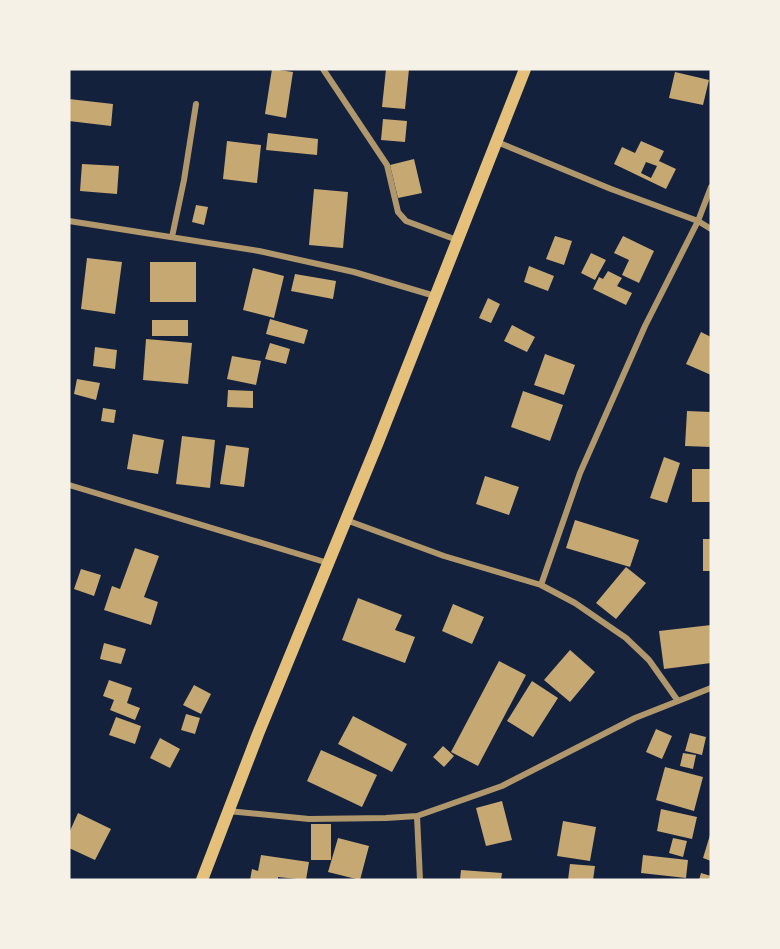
<svg xmlns="http://www.w3.org/2000/svg" width="780" height="949" font-family="Roboto,sans-serif">
	<style>
		.building { fill: #c6a872; fill-rule: evenodd }
		.lines { fill: none; stroke-linecap: round; stroke-linejoin: round }
		.minor { stroke: #b1986c; stroke-width: 6 }
		.secondary { stroke: #e5c07b; stroke-width: 12 }
	</style>
	<rect width="100%" height="100%" fill="#14213d"/>
	<!-- building -->
	<path class="building" d="M 272,69 L 293,72 L 286,118 L 265,114 Z
		M 386,69 L 409,69 L 405,109 L 382,107 Z
		M 675,72 L 709,80 L 703,105 L 669,98 Z
		M 69,99 L 113,104 L 111,126 L 69,121 Z
		M 383,119 L 407,121 L 405,142 L 381,140 Z
		M 268,133 L 318,139 L 317,155 L 266,150 Z
		M 227,141 L 261,145 L 257,183 L 223,179 Z
		M 641,141 L 664,151 L 659,161 L 676,169 L 666,189 L 614,164 L 622,147 L 635,153 ZM 646,162 L 657,166 L 651,178 L 641,173 Z
		M 414,159 L 422,193 L 398,198 L 390,165 Z
		M 82,164 L 119,166 L 117,194 L 80,191 Z
		M 314,189 L 348,192 L 343,248 L 309,245 Z
		M 196,205 L 208,207 L 204,225 L 192,222 Z
		M 555,236 L 572,241 L 564,265 L 546,259 Z
		M 623,236 L 654,251 L 639,283 L 622,275 L 629,260 L 614,253 Z
		M 591,253 L 606,260 L 595,280 L 581,273 Z
		M 87,258 L 122,262 L 115,314 L 81,309 Z
		M 150,262 L 196,262 L 196,302 L 150,302 Z
		M 529,266 L 554,276 L 548,291 L 524,282 Z
		M 253,268 L 284,276 L 274,318 L 243,310 Z
		M 608,271 L 622,278 L 617,286 L 632,293 L 626,305 L 593,289 L 599,277 L 603,279 Z
		M 295,274 L 336,281 L 333,299 L 291,291 Z
		M 488,298 L 500,304 L 491,323 L 479,318 Z
		M 270,319 L 308,330 L 304,344 L 266,334 Z
		M 152,320 L 188,320 L 188,336 L 152,336 Z
		M 512,325 L 535,337 L 527,352 L 504,341 Z
		M 701,332 L 711,337 L 711,375 L 686,364 Z
		M 146,339 L 192,343 L 188,384 L 143,380 Z
		M 270,343 L 290,349 L 286,364 L 265,359 Z
		M 95,347 L 117,350 L 115,369 L 93,366 Z
		M 545,354 L 575,365 L 564,395 L 534,385 Z
		M 232,356 L 261,361 L 256,385 L 227,379 Z
		M 77,379 L 100,383 L 96,400 L 74,394 Z
		M 228,390 L 253,391 L 253,408 L 227,407 Z
		M 523,391 L 563,405 L 550,441 L 511,427 Z
		M 103,408 L 116,410 L 114,423 L 101,421 Z
		M 687,411 L 711,412 L 711,447 L 685,446 Z
		M 133,434 L 164,440 L 158,474 L 127,469 Z
		M 182,436 L 215,440 L 210,488 L 176,484 Z
		M 226,445 L 249,448 L 244,487 L 220,484 Z
		M 664,457 L 680,463 L 667,503 L 650,498 Z
		M 692,469 L 711,469 L 711,502 L 692,502 Z
		M 485,476 L 519,487 L 509,515 L 476,504 Z
		M 575,520 L 639,540 L 630,567 L 566,548 Z
		M 703,539 L 711,539 L 711,571 L 703,571 Z
		M 135,548 L 159,556 L 144,597 L 158,602 L 151,625 L 104,610 L 112,586 L 120,589 Z
		M 626,567 L 646,583 L 616,619 L 596,603 Z
		M 81,569 L 101,575 L 94,596 L 74,589 Z
		M 358,598 L 402,615 L 395,630 L 415,637 L 405,663 L 342,640 Z
		M 453,604 L 484,617 L 472,644 L 442,631 Z
		M 711,625 L 711,663 L 664,669 L 659,631 Z
		M 104,643 L 126,649 L 121,664 L 100,659 Z
		M 570,650 L 595,672 L 570,702 L 544,680 Z
		M 499,661 L 526,675 L 478,766 L 451,752 Z
		M 109,680 L 132,688 L 127,703 L 140,708 L 135,720 L 110,710 L 114,700 L 103,696 Z
		M 532,681 L 558,698 L 533,737 L 507,721 Z
		M 194,685 L 211,694 L 201,714 L 183,705 Z
		M 186,714 L 200,718 L 195,734 L 181,730 Z
		M 353,716 L 407,744 L 392,772 L 338,744 Z
		M 116,717 L 141,726 L 135,744 L 109,735 Z
		M 656,729 L 672,736 L 662,759 L 646,752 Z
		M 690,733 L 706,737 L 702,755 L 685,751 Z
		M 160,738 L 180,749 L 170,768 L 150,758 Z
		M 443,746 L 454,756 L 444,767 L 433,757 Z
		M 321,750 L 377,775 L 362,807 L 307,781 Z
		M 683,753 L 696,755 L 693,769 L 680,766 Z
		M 665,767 L 703,777 L 694,811 L 656,800 Z
		M 502,801 L 512,840 L 486,846 L 476,808 Z
		M 661,809 L 697,817 L 692,839 L 657,831 Z
		M 78,813 L 111,829 L 95,860 L 69,848 L 69,833 Z
		M 563,821 L 596,827 L 590,861 L 557,856 Z
		M 311,824 L 331,824 L 331,860 L 311,860 Z
		M 710,835 L 711,835 L 711,861 L 703,858 Z
		M 338,838 L 369,846 L 360,880 L 328,872 Z
		M 673,838 L 687,841 L 683,857 L 669,853 Z
		M 261,855 L 309,862 L 306,880 L 278,877 L 278,880 L 250,880 L 252,869 L 258,871 Z
		M 643,855 L 688,860 L 686,878 L 641,873 Z
		M 570,864 L 595,866 L 593,880 L 568,880 Z
		M 461,870 L 502,873 L 501,880 L 460,880 Z
		M 701,873 L 711,876 L 711,880 L 699,880 Z"/>
	<g class="lines">
		<!-- minor -->
		<path class="minor" d="M 323,69 L 387,165 L 398,212 L 406,221 L 457,240
			M 497,142 L 611,189 L 698,221 L 711,229
			M 69,221 L 259,251 L 354,272 L 435,296
			M 172,237 L 184,180 L 196,104
			M 69,485 L 328,563
			M 346,520 L 444,556 L 541,585 L 575,603 L 626,638 L 649,660 L 678,701
			M 541,585 L 580,473 L 645,326 L 698,221 L 711,187
			M 228,811 L 309,819 L 386,818 L 417,816 L 502,786 L 635,718 L 711,688
			M 417,816 L 420,880"/>
		<!-- secondary -->
		<path class="secondary" d="M 202,880 L 258,734 L 378,442 L 525,69"/>
	</g>
	<!-- border -->
	<rect width="780" height="949" fill="none" stroke="#f6f1e7" stroke-width="141"/>
</svg>
